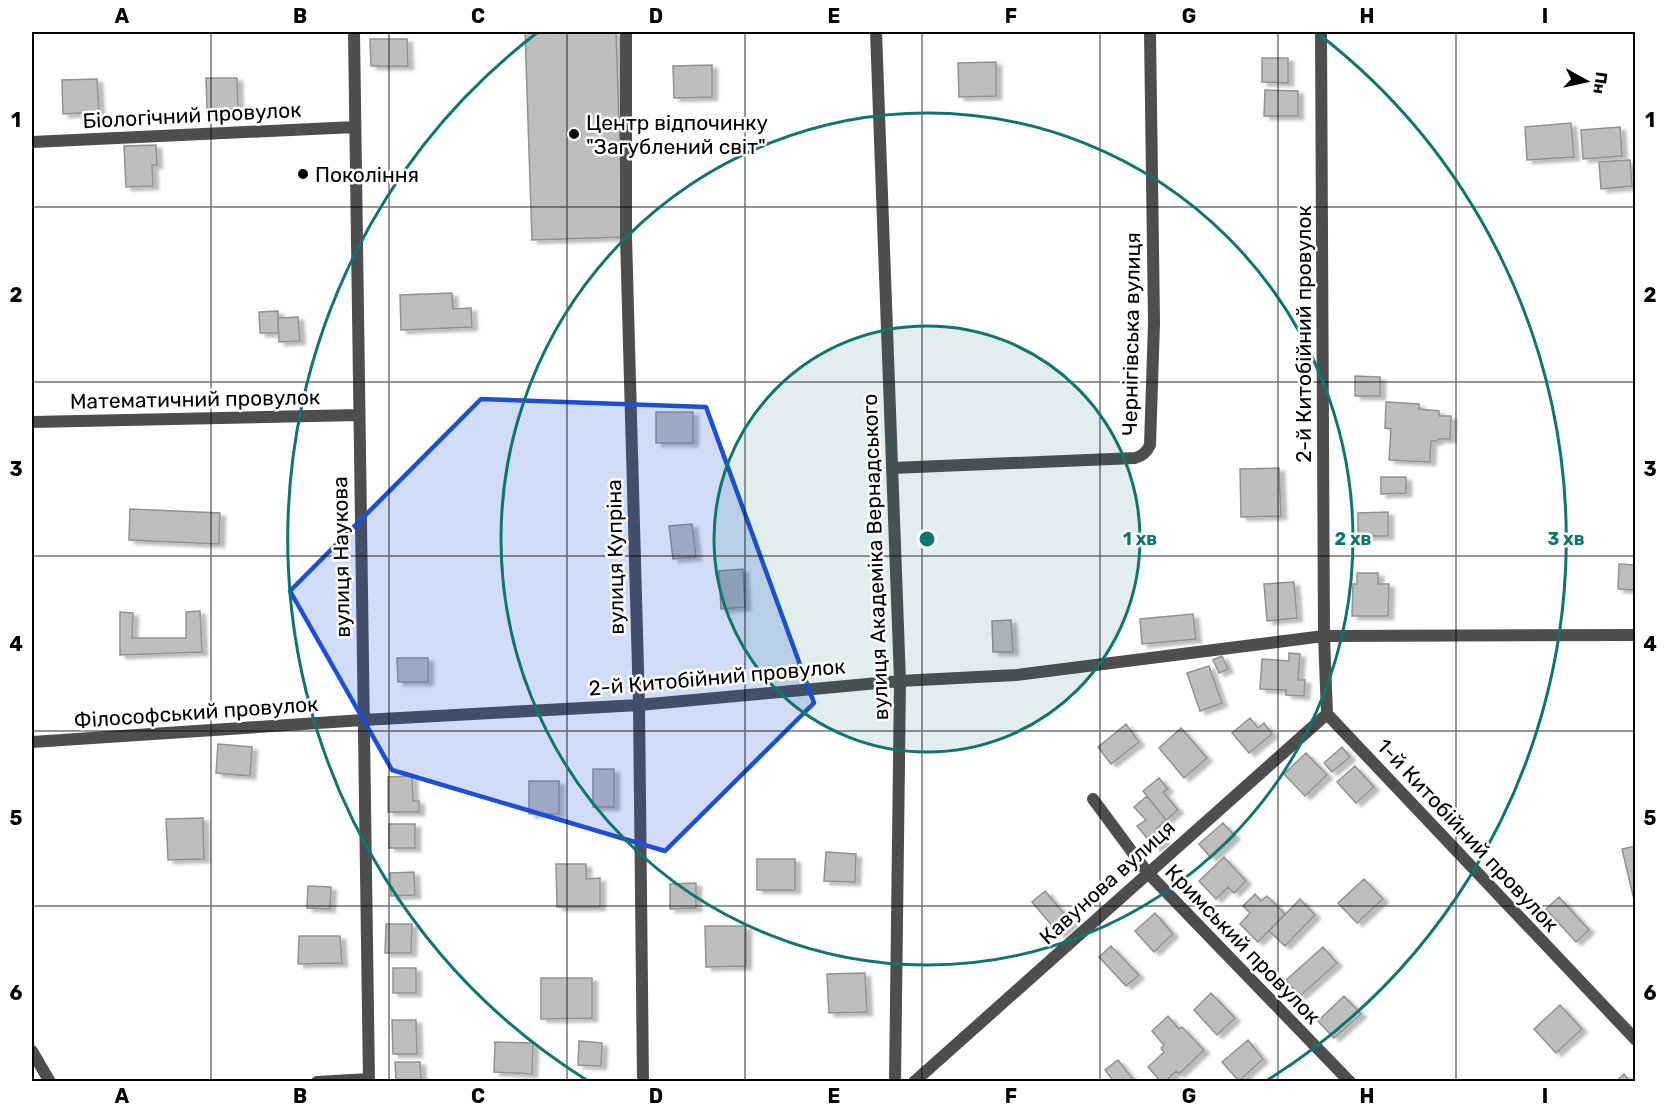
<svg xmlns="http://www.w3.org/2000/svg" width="1667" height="1113" font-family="Rubik,sans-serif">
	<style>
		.building { fill: #bebebe; stroke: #929292; stroke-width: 1.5; filter: url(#shadow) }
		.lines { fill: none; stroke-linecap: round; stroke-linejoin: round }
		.minor { stroke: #4e4e4e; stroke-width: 12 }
		.marked { fill: #1d4ed8; fill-opacity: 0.2; stroke: #1d4ed8; stroke-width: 4.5; stroke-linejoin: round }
		.grid { fill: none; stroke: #000; stroke-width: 1.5; stroke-opacity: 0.55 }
		.ring { fill: none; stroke: #0f766e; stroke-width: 3 }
		.poi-dot { fill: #000; stroke: #fff; stroke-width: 2 }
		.labels { text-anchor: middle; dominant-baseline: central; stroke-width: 5; stroke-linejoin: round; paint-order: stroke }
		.street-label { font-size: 21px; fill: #000; stroke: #fff }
		.poi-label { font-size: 21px; fill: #000; stroke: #fff; text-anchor: start }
		.centre { fill: #0f766e; stroke: #fff; stroke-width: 3 }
		.ring-label { font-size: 18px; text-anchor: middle; font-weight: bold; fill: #0f766e; stroke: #fff; stroke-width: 5; stroke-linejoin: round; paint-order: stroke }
		.neatline { fill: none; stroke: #000; stroke-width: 2 }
		.grid-label { font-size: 20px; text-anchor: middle; font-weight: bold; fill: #000 }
	</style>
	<defs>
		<filter id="shadow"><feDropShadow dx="5.5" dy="3.5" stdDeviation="1.5" flood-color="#0004"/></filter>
	</defs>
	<rect width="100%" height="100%" fill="#fff"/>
	<!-- building -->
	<path class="building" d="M 525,32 L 616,32 L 623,237 L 532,240 Z
		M 370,39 L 407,39 L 408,66 L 371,66 Z
		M 1262,58 L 1288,58 L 1288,83 L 1262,82 Z
		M 996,62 L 996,96 L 959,97 L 958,63 Z
		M 712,65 L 712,97 L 674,98 L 673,66 Z
		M 206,78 L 237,78 L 238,109 L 229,109 L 229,115 L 212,116 L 212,109 L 207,109 Z
		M 97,79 L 99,112 L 63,114 L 62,80 Z
		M 1265,90 L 1298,91 L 1298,116 L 1264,116 Z
		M 1571,123 L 1574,157 L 1527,160 L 1525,127 Z
		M 1620,127 L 1622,156 L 1583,159 L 1581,130 Z
		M 156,145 L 157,165 L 152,165 L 153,186 L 126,187 L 124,146 Z
		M 1630,160 L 1632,186 L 1601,189 L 1599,162 Z
		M 452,293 L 453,309 L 471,308 L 472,327 L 401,330 L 400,295 Z
		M 278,311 L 278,333 L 260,333 L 259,312 Z
		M 298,317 L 300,341 L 279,342 L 278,318 Z
		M 1355,376 L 1380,377 L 1380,396 L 1355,396 Z
		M 1386,402 L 1419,404 L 1419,409 L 1439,411 L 1439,416 L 1451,416 L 1450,439 L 1438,439 L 1437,441 L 1431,441 L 1430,462 L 1389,460 L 1391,429 L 1385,428 Z
		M 656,412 L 693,412 L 693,443 L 656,443 Z
		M 1279,468 L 1281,516 L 1241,517 L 1240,469 Z
		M 1381,477 L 1406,477 L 1406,493 L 1381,494 Z
		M 130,509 L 220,513 L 219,544 L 129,540 Z
		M 1388,512 L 1388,536 L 1358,536 L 1358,513 Z
		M 692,524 L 696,557 L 673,559 L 669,526 Z
		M 1619,564 L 1636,565 L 1636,590 L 1618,589 Z
		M 743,569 L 745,607 L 721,609 L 719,571 Z
		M 1357,573 L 1378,573 L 1378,584 L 1389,584 L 1388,616 L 1352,616 L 1353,584 L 1357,584 Z
		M 1294,582 L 1297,618 L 1267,621 L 1264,584 Z
		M 200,611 L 202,652 L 120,655 L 120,612 L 133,613 L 132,638 L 186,638 L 186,612 Z
		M 1193,614 L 1196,639 L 1142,644 L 1140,619 Z
		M 1011,620 L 1013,652 L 993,652 L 992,621 Z
		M 1289,653 L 1300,654 L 1298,680 L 1305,680 L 1304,696 L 1286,695 L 1286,690 L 1260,689 L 1262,659 L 1289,661 Z
		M 1222,656 L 1228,669 L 1219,673 L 1213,660 Z
		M 397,658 L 428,658 L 428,682 L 398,682 Z
		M 1209,666 L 1222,703 L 1200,711 L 1187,673 Z
		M 1250,718 L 1258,728 L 1264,723 L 1272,734 L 1249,753 L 1232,733 Z
		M 1126,724 L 1139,742 L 1111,764 L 1098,747 Z
		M 1181,728 L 1207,758 L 1184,778 L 1159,748 Z
		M 218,744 L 252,747 L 250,776 L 216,773 Z
		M 1342,747 L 1350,757 L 1332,772 L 1324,763 Z
		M 1306,753 L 1327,775 L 1305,796 L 1284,774 Z
		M 1355,766 L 1374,787 L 1356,803 L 1337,782 Z
		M 593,769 L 614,769 L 614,807 L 593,807 Z
		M 412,776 L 413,801 L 419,801 L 419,812 L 388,812 L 388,777 Z
		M 1159,778 L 1168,789 L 1163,792 L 1178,810 L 1166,820 L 1143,791 Z
		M 529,781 L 559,781 L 559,814 L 529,814 Z
		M 1147,796 L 1166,820 L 1156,829 L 1165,840 L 1155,848 L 1137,826 L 1146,820 L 1134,807 Z
		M 203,818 L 204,859 L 168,860 L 166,819 Z
		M 1223,823 L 1235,836 L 1211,858 L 1199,844 Z
		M 389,824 L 415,824 L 415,848 L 389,848 Z
		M 1636,846 L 1636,904 L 1635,904 L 1622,849 Z
		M 826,852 L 856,854 L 855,882 L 824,881 Z
		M 1224,857 L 1246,881 L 1234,893 L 1228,887 L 1216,899 L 1199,881 Z
		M 757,859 L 795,859 L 795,890 L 757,890 Z
		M 556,864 L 586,864 L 586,879 L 600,878 L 600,907 L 557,907 Z
		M 414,872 L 415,895 L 391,896 L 390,873 Z
		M 1364,879 L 1383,899 L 1357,923 L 1338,903 Z
		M 696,883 L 696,908 L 670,909 L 670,884 Z
		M 308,886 L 331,887 L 330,909 L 307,908 Z
		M 1045,891 L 1072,923 L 1059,934 L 1032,902 Z
		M 1255,894 L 1261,901 L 1267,896 L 1285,914 L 1258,942 L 1240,924 L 1250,913 L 1243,906 Z
		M 1559,897 L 1589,930 L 1576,942 L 1546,909 Z
		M 1300,899 L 1315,915 L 1285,946 L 1269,931 Z
		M 1155,913 L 1173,934 L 1154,952 L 1135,931 Z
		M 386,924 L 412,924 L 411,953 L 385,953 Z
		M 705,926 L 746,926 L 746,966 L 706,967 Z
		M 299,936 L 340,936 L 342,963 L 298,964 Z
		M 1111,946 L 1139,975 L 1126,986 L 1099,957 Z
		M 1323,947 L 1337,963 L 1300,996 L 1286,980 Z
		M 393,968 L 416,968 L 416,993 L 393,993 Z
		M 865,973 L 867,1012 L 829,1013 L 827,974 Z
		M 541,978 L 592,978 L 592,1018 L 541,1019 Z
		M 1211,993 L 1235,1018 L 1217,1035 L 1194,1010 Z
		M 1344,996 L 1361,1014 L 1334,1038 L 1318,1021 Z
		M 1560,1005 L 1582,1029 L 1556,1053 L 1534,1029 Z
		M 1168,1016 L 1179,1029 L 1182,1027 L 1204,1050 L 1179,1074 L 1176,1071 L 1165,1082 L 1161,1082 L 1148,1067 L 1164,1052 L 1161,1048 L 1164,1045 L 1152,1031 Z
		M 392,1020 L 416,1020 L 417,1054 L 393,1054 Z
		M 1248,1040 L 1263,1059 L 1239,1081 L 1222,1062 Z
		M 579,1041 L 602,1043 L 601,1066 L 578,1065 Z
		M 495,1042 L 533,1043 L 532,1074 L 494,1072 Z
		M 1118,1060 L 1135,1082 L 1114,1082 L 1105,1070 Z
		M 395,1062 L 420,1062 L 421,1080 L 396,1080 Z
		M 1624,1074 L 1630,1082 L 1615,1082 Z"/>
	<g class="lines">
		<!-- minor -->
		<path class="minor" d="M 354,32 L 369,1082
			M 626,32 L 626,237 L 639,705 L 643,1082
			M 876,32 L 900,681 L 895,1082
			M 1321,32 L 1324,636 L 1327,714 L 1636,1040
			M 32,142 L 355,127
			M 32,422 L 359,415
			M 892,468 L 1135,458 C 1143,456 1147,452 1150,445 L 1154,323 L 1150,32
			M 32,742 L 363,720 L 639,705 L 900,681 L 1016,675 L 1324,636 L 1636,635
			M 1093,799 L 1147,872 L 1350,1082
			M 32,1051 L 50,1082
			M 317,1082 L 369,1079
			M 914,1082 L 1327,714"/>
	</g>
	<!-- marked area -->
	<path class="marked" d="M 481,399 L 706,407 L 814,703 L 665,851 L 392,770 L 290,591 Z"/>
	<!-- grid -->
	<path class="grid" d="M 211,32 L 211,1082M 389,32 L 389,1082M 567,32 L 567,1082M 745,32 L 745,1082M 922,32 L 922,1082M 1100,32 L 1100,1082M 1278,32 L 1278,1082M 1456,32 L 1456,1082M 32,207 L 1636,207M 32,382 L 1636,382M 32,556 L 1636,556M 32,731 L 1636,731M 32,906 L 1636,906"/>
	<!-- distance rings -->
	<circle cx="927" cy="539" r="213" fill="#0f766e" fill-opacity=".12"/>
	<g class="ring">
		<circle cx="927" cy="539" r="213"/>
		<circle cx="927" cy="539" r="426"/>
		<path d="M588 1081A639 639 0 0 1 538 32M1316 32A639 639 0 0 1 1266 1081"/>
	</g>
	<!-- markers -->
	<g class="poi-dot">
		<circle cx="574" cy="134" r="6"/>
		<circle cx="303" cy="174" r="6"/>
	</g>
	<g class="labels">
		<!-- street labels -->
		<g class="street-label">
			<text transform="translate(192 115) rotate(-3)">Біологічний провулок</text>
			<text transform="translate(1131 334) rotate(-89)">Чернігівська вулиця</text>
			<text transform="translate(1303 334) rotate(-90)">2-й Китобійний провулок</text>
			<text transform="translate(195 399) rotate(-1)">Математичний провулок</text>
			<text transform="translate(341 557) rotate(-91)">вулиця Наукова</text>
			<text transform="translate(615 557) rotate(-91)">вулиця Купріна</text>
			<text transform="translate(875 557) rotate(-92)">вулиця Академіка Вернадського</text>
			<text transform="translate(717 677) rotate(-5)">2-й Китобійний провулок</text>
			<text transform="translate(196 712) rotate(-4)">Філософський провулок</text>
			<text transform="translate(1468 835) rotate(47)">1-й Китобійний провулок</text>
			<text transform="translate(1107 882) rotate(-42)">Кавунова вулиця</text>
			<text transform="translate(1243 944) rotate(46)">Кримський провулок</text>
		</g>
		<!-- poi labels -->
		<g class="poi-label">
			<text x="586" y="122">Центр відпочинку<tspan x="586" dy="24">"Загублений світ"</tspan></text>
			<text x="315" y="174">Покоління</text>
		</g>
	</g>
	<circle cx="927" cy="539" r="9" class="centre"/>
	<g class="ring-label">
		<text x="1140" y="545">1 хв</text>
		<text x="1353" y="545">2 хв</text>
		<text x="1566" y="545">3 хв</text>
	</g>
	<!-- border -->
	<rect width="1667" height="1113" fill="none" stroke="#ffffff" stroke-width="66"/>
	<!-- north arrow -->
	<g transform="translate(1586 81) rotate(98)" stroke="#ffffff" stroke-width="4.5" paint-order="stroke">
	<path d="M0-4.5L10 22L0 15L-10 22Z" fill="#000000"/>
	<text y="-9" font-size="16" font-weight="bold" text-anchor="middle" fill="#000000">Пн</text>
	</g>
	<rect x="33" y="33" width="1601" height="1047" class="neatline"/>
	<g class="grid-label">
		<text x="122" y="23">A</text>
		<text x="300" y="23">B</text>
		<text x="478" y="23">C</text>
		<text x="656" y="23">D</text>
		<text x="834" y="23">E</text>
		<text x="1011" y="23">F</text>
		<text x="1189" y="23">G</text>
		<text x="1367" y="23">H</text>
		<text x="1545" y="23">I</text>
		<text x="16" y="127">1</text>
		<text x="1650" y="127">1</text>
		<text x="16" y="302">2</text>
		<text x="1650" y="302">2</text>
		<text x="16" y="476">3</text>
		<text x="1650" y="476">3</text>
		<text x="16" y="651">4</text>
		<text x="1650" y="651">4</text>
		<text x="16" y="825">5</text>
		<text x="1650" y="825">5</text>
		<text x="16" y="1000">6</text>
		<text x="1650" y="1000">6</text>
		<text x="122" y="1103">A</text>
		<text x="300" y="1103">B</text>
		<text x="478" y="1103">C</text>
		<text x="656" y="1103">D</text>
		<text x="834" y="1103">E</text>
		<text x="1011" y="1103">F</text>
		<text x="1189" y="1103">G</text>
		<text x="1367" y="1103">H</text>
		<text x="1545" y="1103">I</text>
	</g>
</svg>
